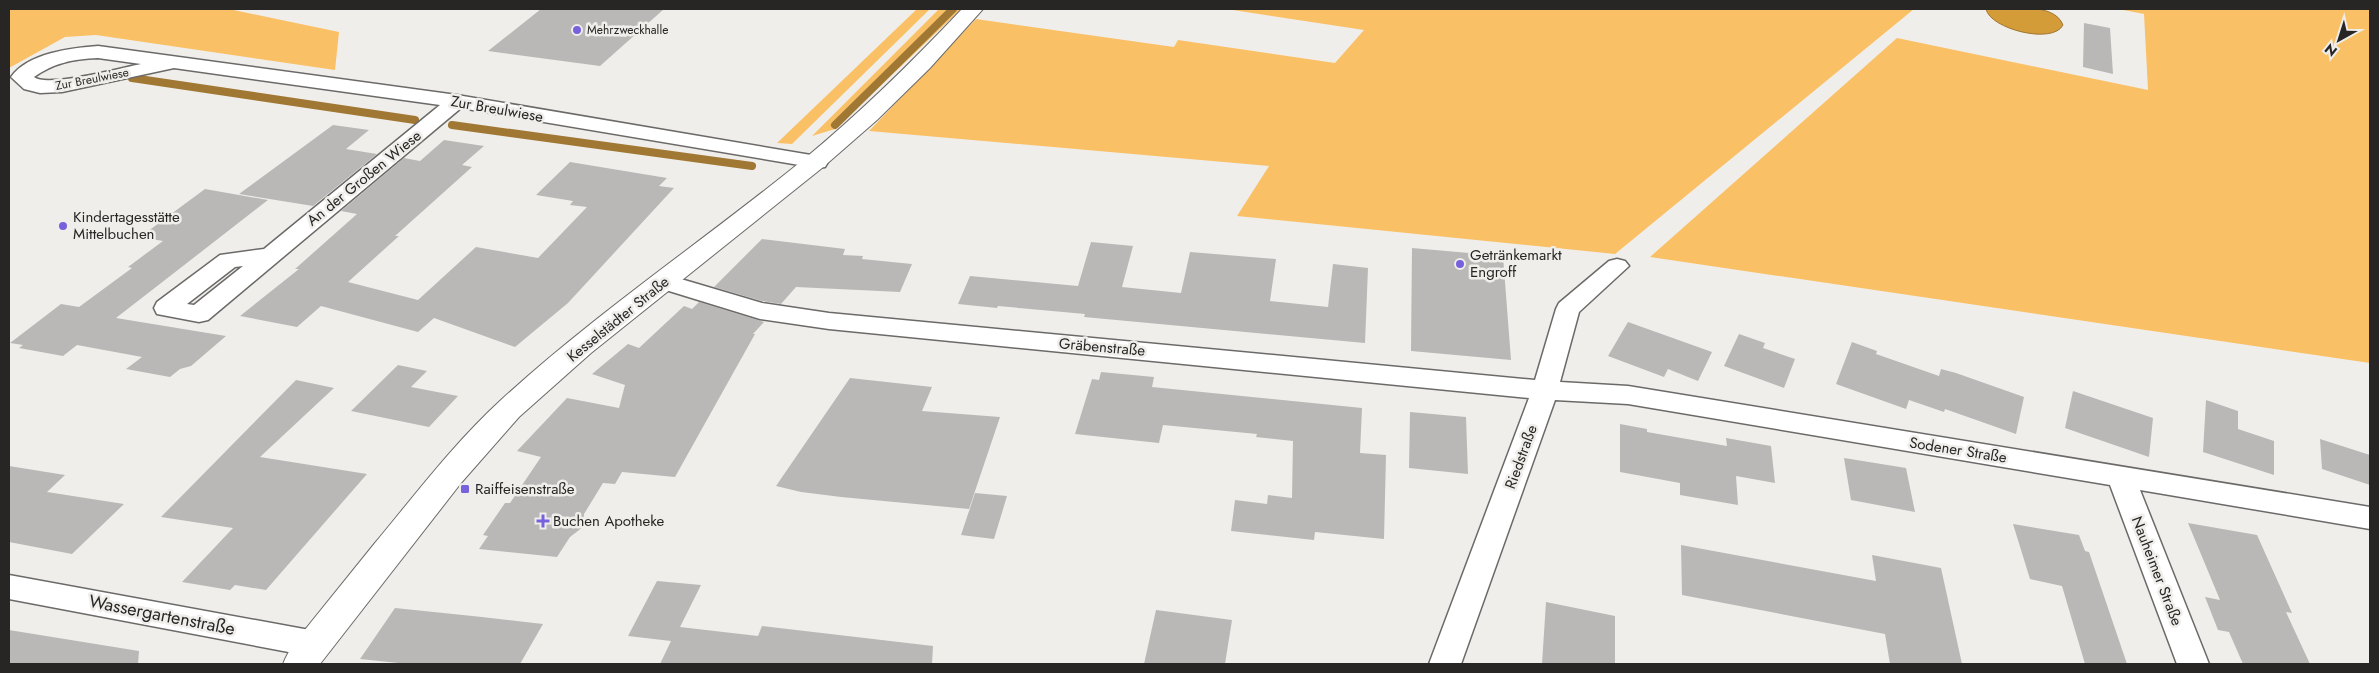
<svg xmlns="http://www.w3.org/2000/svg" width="2379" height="673" font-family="Jost,sans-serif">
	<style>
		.green { fill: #fac066 }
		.water { fill: #d49b39; stroke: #a07833 }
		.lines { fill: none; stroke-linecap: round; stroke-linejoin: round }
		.stream { stroke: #a07833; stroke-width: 8 }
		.building { fill: #bab8b6 }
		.street-casing { stroke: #6c6a68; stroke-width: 3 }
		.secondary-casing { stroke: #6c6a68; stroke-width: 2 }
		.street { fill: #fff; fill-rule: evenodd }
		.secondary { fill: #fff; fill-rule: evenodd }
		.poi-dot { fill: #7662dc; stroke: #f0eeeb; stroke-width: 2 }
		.labels { text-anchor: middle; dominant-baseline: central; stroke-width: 5; stroke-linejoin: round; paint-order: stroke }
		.far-poi-label { font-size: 12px; fill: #272625; stroke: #f0eeeb; text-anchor: start }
		.far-street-label { font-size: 12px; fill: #272625; stroke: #f0eeeb }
		.street-label { font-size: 15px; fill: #272625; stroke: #f0eeeb }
		.poi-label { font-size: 15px; fill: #272625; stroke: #f0eeeb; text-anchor: start }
		.near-street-label { font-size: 18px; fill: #272625; stroke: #f0eeeb }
	</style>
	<rect width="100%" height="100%" fill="#f0eeeb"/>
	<!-- green -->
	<path class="green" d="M 9,9 L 229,9 L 339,32 L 335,70 L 96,35 L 65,37 L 9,68 Z
		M 917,9 L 930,9 L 792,144 L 777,143 Z
		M 939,9 L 961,9 L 835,129 L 812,136 Z
		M 1226,9 L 1914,9 L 1615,254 L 1237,216 L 1269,166 L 869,131 L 976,19 L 1174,47 L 1178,40 L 1335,63 L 1364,30 Z
		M 2118,9 L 2370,9 L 2370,363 L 1650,257 L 1897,38 L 2148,90 L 2144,14 Z"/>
	<!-- water -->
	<path class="water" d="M 1986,9 C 2007,9 2054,1 2063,25 C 2053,45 1990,29 1986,9 Z"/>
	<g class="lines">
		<!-- stream -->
		<path class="stream" d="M 132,78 L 415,120
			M 452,125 L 752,166
			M 835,125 L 953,9"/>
	</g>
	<!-- building -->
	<path class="building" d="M 541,9 L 664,9 L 600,66 L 488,51 Z
		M 2084,23 L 2110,28 L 2113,74 L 2083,67 Z
		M 333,125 L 369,130 L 346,149 L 377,154 L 313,206 L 239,194 Z
		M 444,140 L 484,146 L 462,165 L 472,167 L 395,236 L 399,236 L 348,282 L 418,300 L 476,247 L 538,258 L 587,207 L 570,205 L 573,201 L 536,195 L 570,162 L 667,178 L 659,186 L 674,188 L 568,303 L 515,347 L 434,318 L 418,332 L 321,306 L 297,327 L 240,316 L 299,269 L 295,269 L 357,214 L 341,211 L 404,158 L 420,161 Z
		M 205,189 L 268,200 L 116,318 L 226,336 L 191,366 L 180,369 L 170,377 L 126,369 L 142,357 L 77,345 L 63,356 L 19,348 L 23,345 L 10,343 L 61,304 L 79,307 L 132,268 L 128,267 L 163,241 L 140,237 Z
		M 762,239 L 845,249 L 843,255 L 863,256 L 862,259 L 912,264 L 900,292 L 796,287 L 781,304 L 762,301 L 714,287 Z
		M 1091,242 L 1133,246 L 1122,287 L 1181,293 L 1190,252 L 1276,259 L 1270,301 L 1328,307 L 1333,264 L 1368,268 L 1365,343 L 1084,317 L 1085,314 L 998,306 L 997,308 L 958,304 L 970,276 L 1078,286 Z
		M 1412,248 L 1503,256 L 1511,360 L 1411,351 Z
		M 699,302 L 764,322 L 753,334 L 755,334 L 675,477 L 622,472 L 615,484 L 603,483 L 584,514 L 583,527 L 570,537 L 557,557 L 479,549 L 488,536 L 483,535 L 505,503 L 510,503 L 541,457 L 517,451 L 567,398 L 619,408 L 625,385 L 592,374 L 628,344 L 639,348 L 684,306 L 692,309 Z
		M 1628,322 L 1712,352 L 1698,381 L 1668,369 L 1664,377 L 1608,356 Z
		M 1739,334 L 1765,343 L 1763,348 L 1795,359 L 1784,388 L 1724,366 Z
		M 1852,342 L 1877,351 L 1876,354 L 1939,376 L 1941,369 L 1956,373 L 2024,397 L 2016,434 L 1945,409 L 1944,412 L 1909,400 L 1906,409 L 1836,384 Z
		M 398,365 L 427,371 L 411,387 L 458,396 L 429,427 L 351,411 Z
		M 1101,372 L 1154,377 L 1152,387 L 1362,408 L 1360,453 L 1386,455 L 1384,539 L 1315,532 L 1314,540 L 1231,531 L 1235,500 L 1267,504 L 1268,495 L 1292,498 L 1293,441 L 1256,437 L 1257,434 L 1163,425 L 1159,443 L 1075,434 L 1092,379 L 1099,380 Z
		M 850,378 L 932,387 L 922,411 L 1000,417 L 969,509 L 841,497 L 801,492 L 776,486 Z
		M 296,380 L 334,388 L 260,457 L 367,474 L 266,590 L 235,585 L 230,590 L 182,582 L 233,528 L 161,517 Z
		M 2073,391 L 2153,418 L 2149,457 L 2065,428 Z
		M 2206,400 L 2238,411 L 2238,429 L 2274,441 L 2274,475 L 2203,452 Z
		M 1410,412 L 1466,417 L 1468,474 L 1409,468 Z
		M 1620,424 L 1647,429 L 1647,432 L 1727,446 L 1726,438 L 1771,446 L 1775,483 L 1736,476 L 1738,505 L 1680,495 L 1680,483 L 1620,472 Z
		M 2320,439 L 2370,455 L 2370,485 L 2322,469 Z
		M 1844,458 L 1906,468 L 1915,512 L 1851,500 Z
		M 9,466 L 65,475 L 47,492 L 124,504 L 72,554 L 9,542 Z
		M 975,493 L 1007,496 L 994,539 L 961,535 Z
		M 2188,523 L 2257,535 L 2292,613 L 2286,612 L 2310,664 L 2243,664 L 2229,632 L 2218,630 L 2205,597 L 2220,600 Z
		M 2013,524 L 2079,535 L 2085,551 L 2089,552 L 2127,664 L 2085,664 L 2062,586 L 2030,579 Z
		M 1681,545 L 1876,581 L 1872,555 L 1941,568 L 1962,664 L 1890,664 L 1885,634 L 1682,595 Z
		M 657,581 L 701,585 L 680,627 L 758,636 L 762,626 L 933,646 L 932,664 L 660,664 L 671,641 L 628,636 Z
		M 1546,602 L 1615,616 L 1615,664 L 1542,664 Z
		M 395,608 L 482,617 L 543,624 L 520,664 L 408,664 L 360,659 Z
		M 1156,610 L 1232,620 L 1225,664 L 1144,664 Z
		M 9,630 L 139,651 L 138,664 L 9,664 Z"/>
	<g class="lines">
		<!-- street casing -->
		<g class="street-casing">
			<path id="street" d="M 98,46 L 457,95 L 817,156 L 825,157 L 828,162 L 825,167 L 817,168 L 461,108 L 208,320 L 199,322 L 157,314 L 154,308 L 157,302 L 220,255 L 264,249 L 440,105 L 174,68 L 62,92 L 40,93 L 24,89 L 11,77 C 28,53 71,48 98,46 ZM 98,58 L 141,64 C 121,68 47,88 34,77 C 54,63 73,59 98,58 ZM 243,266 L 194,305 L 187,304 L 235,267 Z
				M 1617,259 L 1625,261 L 1629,266 L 1579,312 L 1560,382 L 1628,386 L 2370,507 L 2370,529 L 2140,490 L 2209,664 L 2177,664 L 2110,485 L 1628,404 L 1555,400 L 1461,664 L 1429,664 L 1529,398 L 829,329 L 760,319 L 656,287 L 652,282 L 656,277 L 664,274 L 762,303 L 829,313 L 1535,380 L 1556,309 L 1559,303 L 1609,261 Z
				M 9,575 L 315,631 L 326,635 L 331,644 L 326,653 L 315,657 L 9,599 Z"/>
		</g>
		<!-- secondary casing -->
		<g class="secondary-casing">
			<path id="secondary" d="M 962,9 L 983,9 L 930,68 L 877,120 L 822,168 L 591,353 L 519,417 L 461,483 L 320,664 L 283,664 C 289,648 301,635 312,621 C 333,595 354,569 375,543 C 415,495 454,443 501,400 C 596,313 703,241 803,160 C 860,113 912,62 962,9 Z"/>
		</g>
		<!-- street -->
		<use href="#street" class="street"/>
		<!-- secondary -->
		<use href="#secondary" class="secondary"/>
	</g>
	<!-- markers -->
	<g class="poi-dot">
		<circle cx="577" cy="30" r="5"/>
		<circle cx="63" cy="226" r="5"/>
		<circle cx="1460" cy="264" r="5"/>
		<rect x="460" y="484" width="10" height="10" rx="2.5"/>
		<path d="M540.5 513.5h5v5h5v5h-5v5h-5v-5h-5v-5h5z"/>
	</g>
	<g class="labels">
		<!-- far-poi labels -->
		<g class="far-poi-label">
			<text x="587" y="30">Mehrzweckhalle</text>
		</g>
		<!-- far-street labels -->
		<g class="far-street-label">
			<text transform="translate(92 79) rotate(-11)">Zur Breulwiese</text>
		</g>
		<!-- street labels -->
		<g class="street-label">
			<text transform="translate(497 109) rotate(10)">Zur Breulwiese</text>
			<text transform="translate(364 178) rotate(-39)">An der Großen Wiese</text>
			<text transform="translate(618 319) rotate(-39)">Kesselstädter Straße</text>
			<text transform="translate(1102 347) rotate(5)">Gräbenstraße</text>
			<text transform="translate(1958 450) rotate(9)">Sodener Straße</text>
			<text transform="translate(1521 457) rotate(-70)">Riedstraße</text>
			<text transform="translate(2157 571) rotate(69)">Nauheimer Straße</text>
		</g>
		<!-- poi labels -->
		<g class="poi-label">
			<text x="73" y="217">Kindertagesstätte<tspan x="73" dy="17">Mittelbuchen</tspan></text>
			<text x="1470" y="255">Getränkemarkt<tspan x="1470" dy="17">Engroff</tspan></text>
			<text x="475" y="489">Raiffeisenstraße</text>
			<text x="553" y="521">Buchen Apotheke</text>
		</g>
		<!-- near-street labels -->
		<g class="near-street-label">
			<text transform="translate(162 615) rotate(11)">Wassergartenstraße</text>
		</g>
	</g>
	<!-- border -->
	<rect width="2379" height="673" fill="none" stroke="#272625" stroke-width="20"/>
	<!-- north arrow -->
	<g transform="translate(2339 40) rotate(219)" stroke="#f0eeeb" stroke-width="4" paint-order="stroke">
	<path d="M0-4L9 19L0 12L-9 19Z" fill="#272625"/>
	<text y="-8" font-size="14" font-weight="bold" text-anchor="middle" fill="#272625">N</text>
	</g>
</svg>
